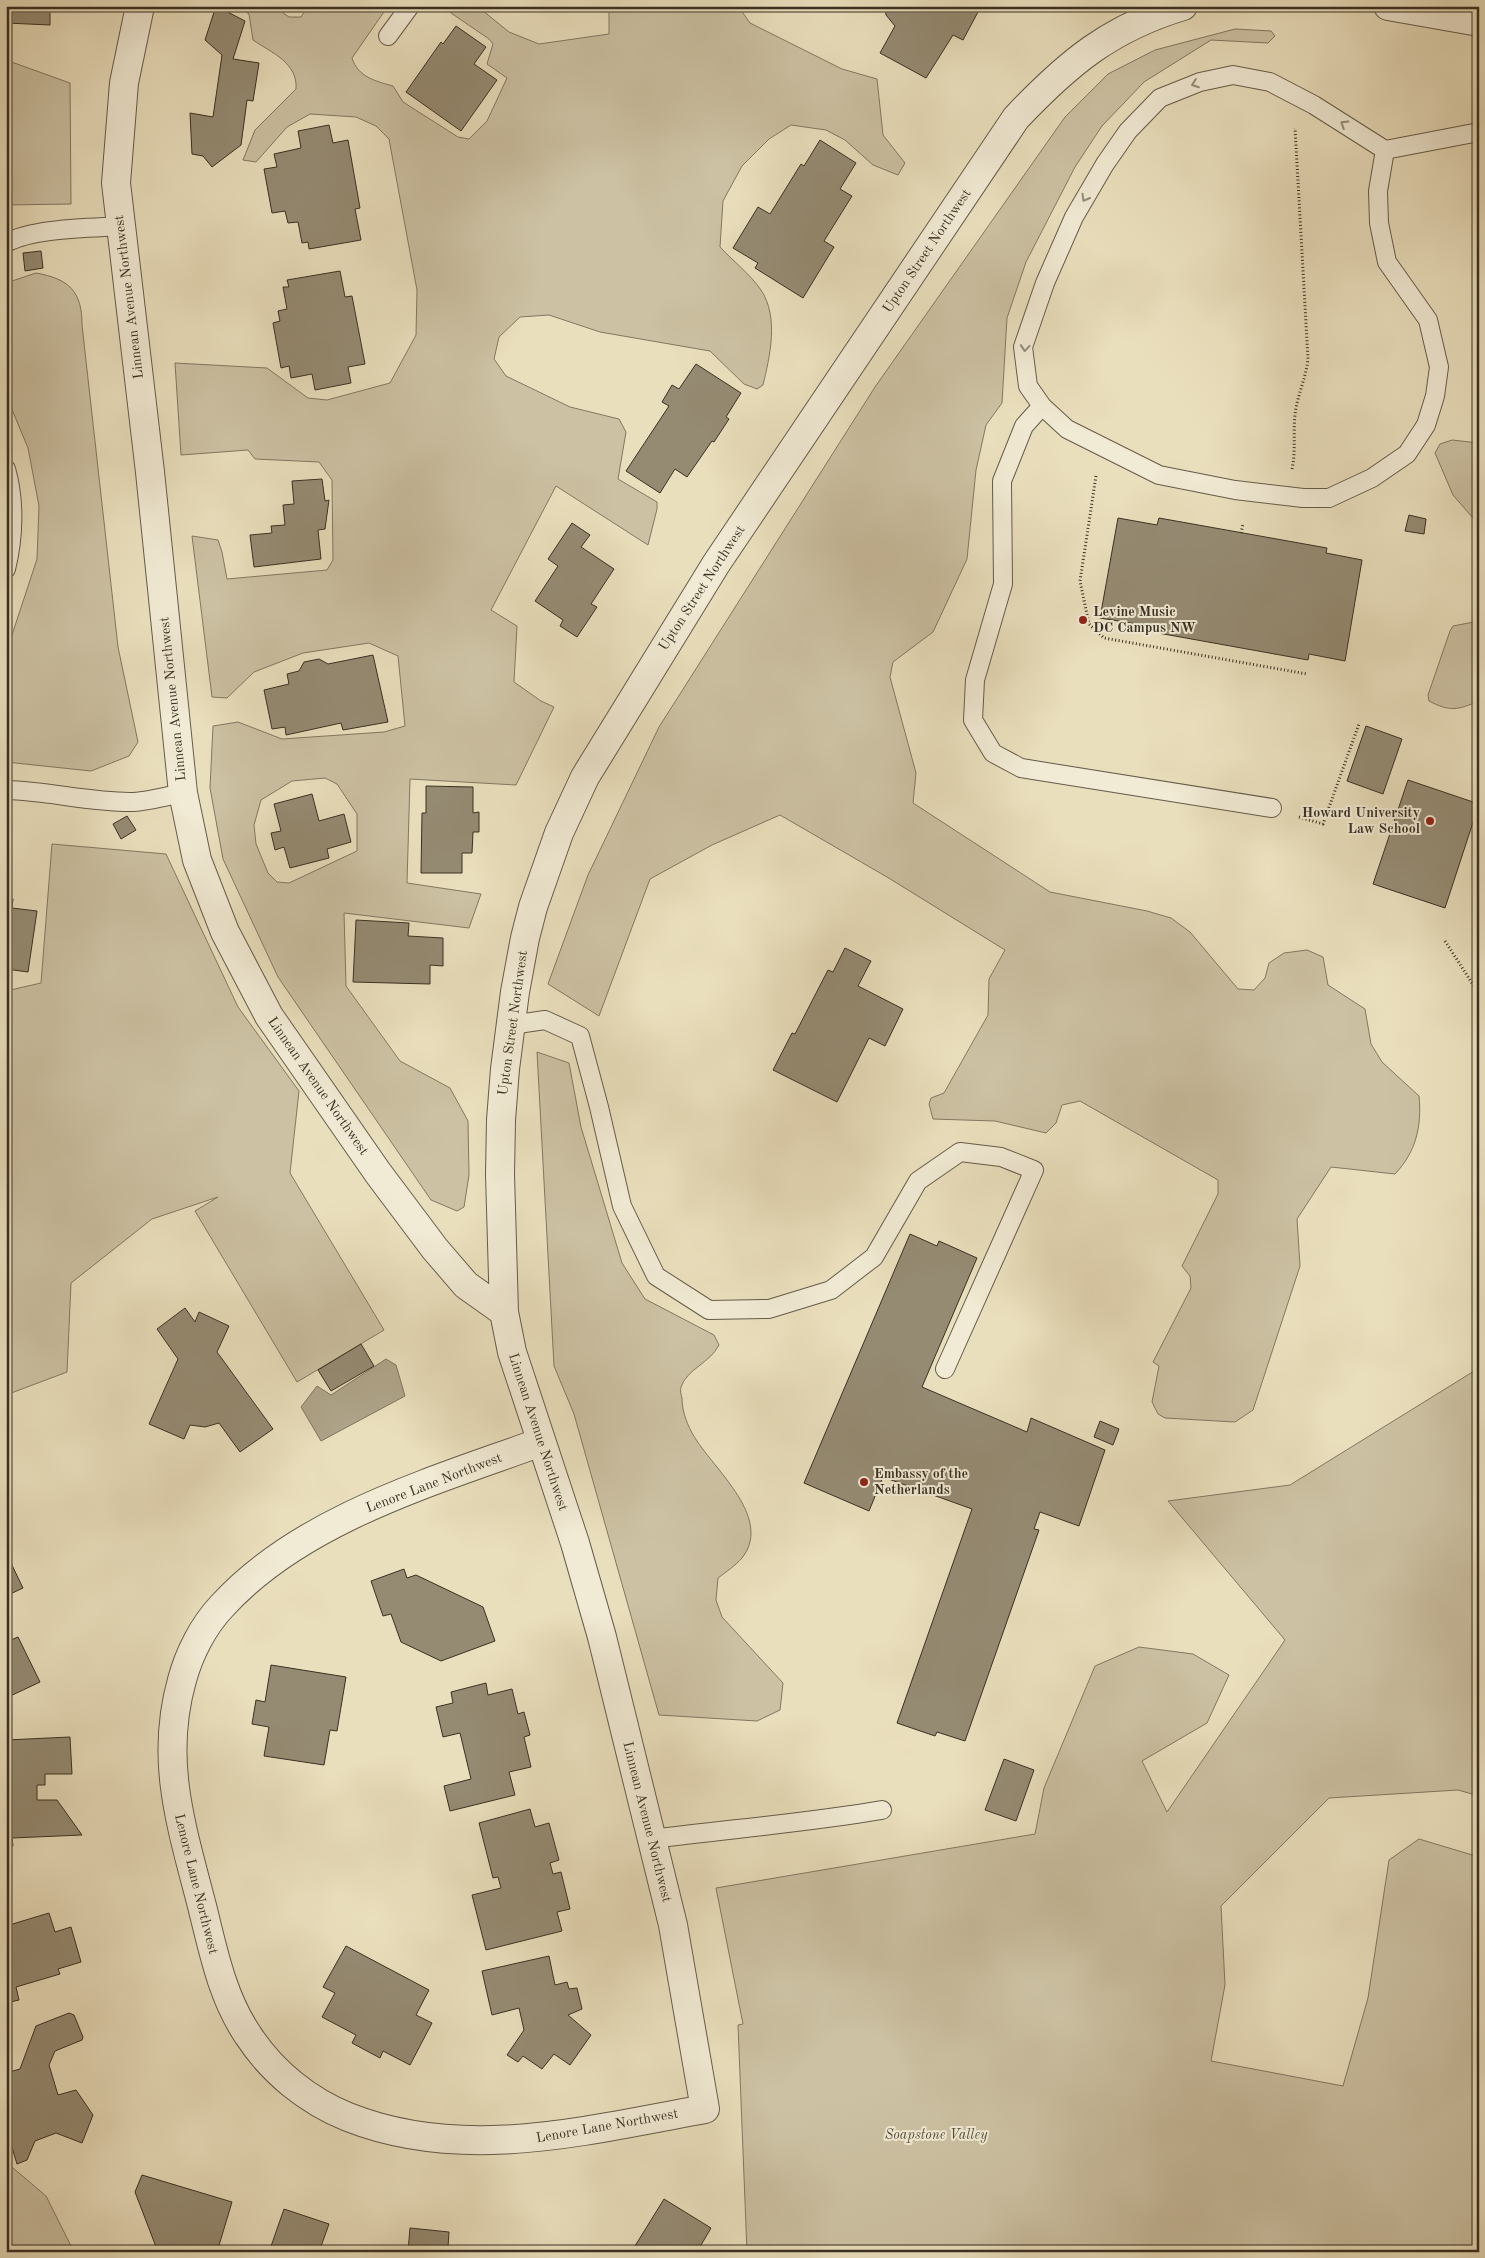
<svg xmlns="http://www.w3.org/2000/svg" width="1485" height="2258" font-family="'Old Standard TT',serif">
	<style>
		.green { fill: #ccc1a3; stroke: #827863; fill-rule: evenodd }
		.water { fill: #aea489; stroke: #7f7660 }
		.building { fill: #958b73; stroke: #393023 }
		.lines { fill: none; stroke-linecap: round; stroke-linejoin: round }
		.service-casing { stroke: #655c4a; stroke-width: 20 }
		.minor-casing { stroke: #655c4a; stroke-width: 30 }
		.path { stroke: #393023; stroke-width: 3; stroke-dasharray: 1 2.5; stroke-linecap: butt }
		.service { stroke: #f1ead4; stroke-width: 18 }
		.minor { stroke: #f1ead4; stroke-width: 28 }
		.oneway { stroke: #958d7c }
		.poi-dot { fill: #8f2418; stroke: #f1ead4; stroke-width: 2 }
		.labels { text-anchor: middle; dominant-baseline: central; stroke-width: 4; stroke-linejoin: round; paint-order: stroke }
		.street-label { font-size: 14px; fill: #393023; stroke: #f1ead4 }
		.poi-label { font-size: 14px; font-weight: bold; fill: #393023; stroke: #f1ead4; text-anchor: start }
		.park-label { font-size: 14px; font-style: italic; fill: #564d3d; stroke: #f1ead4 }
	</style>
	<rect width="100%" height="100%" fill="#eadfbd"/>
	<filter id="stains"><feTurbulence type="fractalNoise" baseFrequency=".004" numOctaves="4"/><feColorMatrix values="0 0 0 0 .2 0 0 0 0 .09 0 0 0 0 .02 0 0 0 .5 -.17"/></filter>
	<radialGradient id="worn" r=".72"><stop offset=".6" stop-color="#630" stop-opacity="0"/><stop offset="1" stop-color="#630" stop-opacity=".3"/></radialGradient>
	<!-- green -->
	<path class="green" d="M 237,6 L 273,6 L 289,17 L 301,17 L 308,6 L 388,6 L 352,58 C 358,77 375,81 393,86 L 403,102 L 458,137 L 469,139 L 487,121 L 507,78 L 487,64 L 493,44 L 489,39 L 451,13 L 449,6 L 477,6 L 509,32 L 539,44 L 609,34 L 609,6 L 738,6 L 750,23 L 842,69 L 877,79 L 883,135 L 905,163 L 898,175 L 873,165 L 845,140 L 826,130 L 791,125 L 769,139 L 742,166 L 723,201 L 720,247 C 733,261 750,274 761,290 C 779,317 770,356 763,385 L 757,389 L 744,384 L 710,351 L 600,332 L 549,315 L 520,317 L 499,337 L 494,359 L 506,376 L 570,407 L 619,419 L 626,432 L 618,479 L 657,502 L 657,509 L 648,545 L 556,486 L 491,610 L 517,626 L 514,682 L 541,701 L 554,707 L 516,785 L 410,779 L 407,883 L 481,894 L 469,928 L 344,913 L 346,986 L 400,1061 L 450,1088 L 468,1121 L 469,1175 L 464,1207 L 457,1211 L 431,1200 L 278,977 L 223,859 L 210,788 L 213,726 L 238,722 L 282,739 L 384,732 L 405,726 L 398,656 L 369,643 L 303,653 L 254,672 L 227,698 L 212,697 L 192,536 L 218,540 L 222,552 L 227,579 L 327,570 L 333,560 L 332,480 L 319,462 L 255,459 L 248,450 L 181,455 L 175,363 L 267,368 L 308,398 L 327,400 L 390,383 L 416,335 L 417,290 L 389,139 L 376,126 L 356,117 L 310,114 L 287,127 L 256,162 L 243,160 L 255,130 L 296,89 C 298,63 272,53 253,40 L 249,14 ZM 325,778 L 337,784 L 357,814 L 357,851 L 289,883 L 277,882 L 268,873 L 256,844 L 254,825 L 261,800 L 292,781 Z
		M 1235,29 L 1271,31 L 1275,36 L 1268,43 L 1211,40 L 1144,82 L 1102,126 L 1075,167 L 1026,262 L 1007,318 L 1002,403 L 986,425 L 976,470 L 967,559 L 933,632 L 893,662 L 890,677 L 916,773 L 913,803 L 1050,892 L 1147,911 L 1171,918 L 1190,932 L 1238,989 L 1254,990 L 1265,978 L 1269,963 L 1284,953 L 1307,950 L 1323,957 L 1328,985 L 1365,1009 L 1371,1044 L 1382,1062 L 1419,1096 C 1422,1126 1416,1152 1395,1174 L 1331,1167 L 1297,1219 L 1300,1266 L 1253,1410 L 1235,1422 L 1165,1418 L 1158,1414 L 1152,1402 L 1159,1366 L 1153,1362 L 1191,1288 L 1190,1276 L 1182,1266 L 1218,1194 L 1218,1180 L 1080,1101 L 1062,1105 L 1056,1123 L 1046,1133 L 995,1121 L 933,1119 L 929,1104 L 931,1098 L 944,1093 L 988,1015 L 989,979 L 1005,950 L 887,877 L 780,815 L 712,845 L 650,879 L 599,1016 L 548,984 L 588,875 L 659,727 L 875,387 L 1065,117 L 1108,74 L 1155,50 Z
		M 6,60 L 70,83 L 71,204 L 6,205 Z
		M 36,273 C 69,279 82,291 82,325 L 118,647 L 138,742 L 129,756 L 91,771 L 6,762 L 6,645 L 11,638 L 37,559 L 39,506 L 28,448 L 6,395 L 6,283 Z
		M 1452,440 L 1479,443 L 1479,525 L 1453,495 L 1435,453 L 1440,444 Z
		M 1479,621 L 1479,701 C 1458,710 1450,712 1429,701 L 1428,695 L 1450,631 L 1453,626 Z
		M 52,844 L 166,854 L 238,1007 L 299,1091 L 290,1173 L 384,1330 L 297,1382 L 195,1211 L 218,1197 L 152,1219 L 71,1283 L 67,1372 L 6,1395 L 6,991 L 41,983 Z
		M 537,1052 L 569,1063 L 581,1127 L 622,1263 L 645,1299 L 714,1335 L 719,1345 C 710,1363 687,1369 681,1387 C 680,1390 681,1395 682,1398 C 682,1410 686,1421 691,1431 C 708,1465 775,1516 742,1558 C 736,1565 726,1572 718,1578 L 716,1600 L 722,1617 L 783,1683 L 780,1710 L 757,1721 L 659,1715 L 574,1414 L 554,1366 Z
		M 1479,1368 L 1479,1796 L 1458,1790 L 1329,1798 L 1221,1906 L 1225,1985 L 1211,2061 L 1343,2086 L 1368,1998 L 1389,1860 L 1419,1839 L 1479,1857 L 1479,2252 L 747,2252 L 738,2025 L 743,2024 L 716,1888 L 1035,1834 L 1044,1788 L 1095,1666 L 1139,1647 L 1193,1654 L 1229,1675 L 1207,1723 L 1142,1761 L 1167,1812 L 1285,1640 L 1168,1501 L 1290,1485 Z
		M 6,2162 L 46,2196 L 74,2252 L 6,2252 Z"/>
	<!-- water -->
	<path class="water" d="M 386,1359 L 396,1365 L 405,1396 L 321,1441 L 301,1407 L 317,1386 L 331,1395 Z"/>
	<!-- building -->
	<path class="building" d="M 6,6 L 50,6 L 50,25 L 6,23 Z
		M 216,6 L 245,21 L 233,59 L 259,63 L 253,101 L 247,100 L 241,145 L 212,167 L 203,156 L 192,154 L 190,113 L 213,117 L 222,55 L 205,40 Z
		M 885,6 L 969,6 L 978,12 L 963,40 L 953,35 L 926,78 L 880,53 L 895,26 L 886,15 Z
		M 456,26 L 486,47 L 474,64 L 497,80 L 461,131 L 406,92 L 441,42 L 443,44 Z
		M 329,125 L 333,143 L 348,140 L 360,208 L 355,209 L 361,240 L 309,249 L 308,242 L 302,243 L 298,222 L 288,223 L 285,211 L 272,213 L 264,169 L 277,167 L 274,154 L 301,148 L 298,131 Z
		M 820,140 L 856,163 L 840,189 L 852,196 L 824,241 L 834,247 L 803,298 L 755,268 L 758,263 L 733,248 L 758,207 L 770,214 L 801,164 L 804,166 Z
		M 41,251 L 43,268 L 25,271 L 23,253 Z
		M 340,271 L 345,297 L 352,296 L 365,364 L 348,367 L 351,383 L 315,390 L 312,374 L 291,378 L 289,366 L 281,368 L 273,323 L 280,321 L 278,311 L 287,309 L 283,287 L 289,287 L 287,280 Z
		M 696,364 L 741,393 L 726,417 L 729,419 L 714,442 L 712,441 L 687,477 L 675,469 L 660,493 L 626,471 L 669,406 L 662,402 L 672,385 L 679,389 Z
		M 322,479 L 325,501 L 329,500 L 325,529 L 318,530 L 321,559 L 254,567 L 250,535 L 272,533 L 271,526 L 285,525 L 283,505 L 294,504 L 292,481 Z
		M 1409,515 L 1426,519 L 1424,534 L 1405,531 Z
		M 1118,518 L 1157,525 L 1159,518 L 1327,548 L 1326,553 L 1362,560 L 1345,661 L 1309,654 L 1308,660 L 1136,629 L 1137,624 L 1100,618 Z
		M 572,523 L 590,535 L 581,547 L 614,569 L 591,604 L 597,607 L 577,637 L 560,626 L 563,620 L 535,601 L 558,566 L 548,559 Z
		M 373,655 L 388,722 L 343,730 L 341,723 L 286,735 L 285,727 L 272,729 L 264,690 L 289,684 L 287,674 L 299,671 L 304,662 L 319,659 L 328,664 Z
		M 1366,726 L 1402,739 L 1383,794 L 1347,781 Z
		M 1408,780 L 1479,804 L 1445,908 L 1373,884 Z
		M 426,786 L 473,787 L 473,813 L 479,812 L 479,832 L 473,832 L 472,853 L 462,853 L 462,873 L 421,873 L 422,813 L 426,813 Z
		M 312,794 L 319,821 L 344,814 L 351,842 L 327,849 L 329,858 L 290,868 L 284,847 L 275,850 L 271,833 L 281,831 L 274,804 Z
		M 127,816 L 136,830 L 121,839 L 113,824 Z
		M 6,898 L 13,899 L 12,908 L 37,911 L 28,972 L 6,969 Z
		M 356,920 L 409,923 L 408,936 L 443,938 L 443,966 L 430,965 L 430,984 L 353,982 Z
		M 845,948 L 871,961 L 858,986 L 903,1009 L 885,1046 L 869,1038 L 837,1102 L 773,1070 L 792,1033 L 795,1034 L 828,970 L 833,972 Z
		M 910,1234 L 937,1246 L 939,1241 L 977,1258 L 922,1387 L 1027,1432 L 1031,1418 L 1105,1450 L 1079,1526 L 1040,1512 L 1034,1529 L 1039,1530 L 965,1741 L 937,1732 L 935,1736 L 897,1723 L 972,1509 L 883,1477 L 869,1511 L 804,1483 Z
		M 185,1308 L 195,1322 L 199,1312 L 229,1326 L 217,1352 L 273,1429 L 240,1452 L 219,1423 L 205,1427 L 190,1425 L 184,1439 L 149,1424 L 178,1359 L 157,1329 Z
		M 361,1344 L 374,1366 L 331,1391 L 318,1370 Z
		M 1100,1421 L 1119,1429 L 1113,1445 L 1094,1437 Z
		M 8,1557 L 23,1588 L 6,1596 L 6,1558 Z
		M 404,1569 L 407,1578 L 416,1575 L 483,1607 L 495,1641 L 441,1661 L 401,1642 L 391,1614 L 383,1616 L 371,1581 Z
		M 18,1637 L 40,1682 L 6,1698 L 6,1642 Z
		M 271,1665 L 346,1677 L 337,1731 L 330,1730 L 324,1765 L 264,1756 L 269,1727 L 252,1724 L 256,1700 L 265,1702 Z
		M 486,1683 L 488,1695 L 512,1689 L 518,1714 L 524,1712 L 530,1735 L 524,1737 L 531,1767 L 509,1772 L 515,1795 L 450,1811 L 444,1786 L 471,1779 L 460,1733 L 443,1737 L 436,1707 L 453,1703 L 451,1692 Z
		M 70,1737 L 72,1774 L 45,1774 L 45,1785 L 37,1785 L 37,1800 L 57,1800 L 82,1835 L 12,1838 L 13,1846 L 6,1846 L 6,1740 Z
		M 1004,1759 L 1034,1770 L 1016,1821 L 985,1810 Z
		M 530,1809 L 535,1827 L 549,1823 L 559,1860 L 550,1863 L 553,1874 L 561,1872 L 570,1909 L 557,1912 L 562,1931 L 486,1950 L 472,1895 L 501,1888 L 498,1877 L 493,1878 L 479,1823 Z
		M 49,1913 L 55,1932 L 71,1927 L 81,1962 L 58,1969 L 60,1974 L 16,1987 L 19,2000 L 6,2003 L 6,1926 Z
		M 346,1946 L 429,1990 L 416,2015 L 432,2023 L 410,2065 L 383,2051 L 380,2058 L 352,2043 L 356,2035 L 322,2017 L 335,1993 L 323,1987 Z
		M 549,1956 L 555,1985 L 567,1982 L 569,1989 L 577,1988 L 582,2009 L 568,2015 L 591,2035 L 570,2065 L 554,2054 L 542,2069 L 523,2056 L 518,2062 L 507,2055 L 524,2030 L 519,2008 L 492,2015 L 482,1971 Z
		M 69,2013 L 74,2015 L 83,2037 L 82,2040 L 55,2051 L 49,2065 L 58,2095 L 76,2090 L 93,2115 L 82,2143 L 56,2133 L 35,2141 L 27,2160 L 17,2164 L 6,2128 L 6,2073 L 20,2069 L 36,2026 Z
		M 142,2175 L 232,2202 L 217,2252 L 158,2252 L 135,2192 Z
		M 664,2199 L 711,2228 L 697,2252 L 644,2252 L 635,2246 Z
		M 284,2209 L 329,2224 L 319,2252 L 269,2252 Z
		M 410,2228 L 449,2232 L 448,2247 L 499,2252 L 408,2252 Z"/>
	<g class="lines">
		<!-- service casing -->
		<g class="service-casing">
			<path id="service" d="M 388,36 L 410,6
				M 1385,150 L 1378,191 L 1379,223 L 1387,262 L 1428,320 L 1439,367 L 1435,396 L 1426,425 L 1407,454 L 1372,478 L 1329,498 L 1303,498 L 1235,490 L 1159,475 L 1067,429 L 1042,406 L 1028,386 L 1023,347 L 1045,283 L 1074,217 L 1105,164 L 1128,131 L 1160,98 L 1200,82 L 1233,75 L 1270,82 L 1314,105 L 1385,150 L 1479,132
				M 6,243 C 33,228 90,228 121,226
				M 1042,406 L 1024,426 L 1002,481 L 1003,584 L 975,680 L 973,720 L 993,753 L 1021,768 L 1272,808
				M 6,469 C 15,500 14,537 6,569
				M 6,790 C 48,791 88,802 130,802 C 147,802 166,796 183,793
				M 511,1025 L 545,1020 L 580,1036 L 599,1107 L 622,1206 L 656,1276 L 709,1310 L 769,1309 L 831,1290 L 874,1257 L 918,1181 L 960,1152 L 1001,1157 L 1034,1170 L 945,1369
				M 652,1839 C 729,1829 806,1823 882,1810"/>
		</g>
		<!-- minor casing -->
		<g class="minor-casing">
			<path id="minor" d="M 140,6 L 124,83 L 116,183 L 150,472 L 183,793 L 197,860 L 225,932 L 269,1016 L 378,1173 L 435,1249 L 466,1285 L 504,1312 L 512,1352 L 575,1543 L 602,1637 L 673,1925 L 705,2109 C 588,2130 464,2163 348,2117 C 308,2101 272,2072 248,2035 C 222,1997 213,1950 202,1906 C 182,1828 159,1761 182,1680 C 189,1654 203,1626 222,1606 C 301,1519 434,1481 541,1442
				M 1388,6 L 1479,22
				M 504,1312 L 500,1174 L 501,1120 L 505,1069 L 515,992 L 525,938 L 533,907 L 559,833 L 585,777 L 716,564 L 1016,118 C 1068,63 1110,28 1183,6"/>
		</g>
		<!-- path -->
		<path class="path" d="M 1292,469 C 1296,451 1293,433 1295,415 C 1297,396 1306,378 1308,359 L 1295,128
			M 1096,476 L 1080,581 L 1089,624 L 1104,638 L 1307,674
			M 1241,533 L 1243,524
			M 1299,817 L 1323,824 L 1359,724
			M 1445,941 L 1479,994"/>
		<!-- service -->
		<use href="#service" class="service"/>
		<!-- minor -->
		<use href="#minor" class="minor"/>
	</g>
	<!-- one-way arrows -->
	<defs><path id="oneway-chevron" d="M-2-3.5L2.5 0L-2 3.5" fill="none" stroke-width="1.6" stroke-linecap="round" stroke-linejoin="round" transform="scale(1.25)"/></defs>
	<g class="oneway">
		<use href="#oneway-chevron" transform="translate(1195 84) rotate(160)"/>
		<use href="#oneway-chevron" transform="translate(1344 124) rotate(-148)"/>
		<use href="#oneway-chevron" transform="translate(1085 198) rotate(120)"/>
		<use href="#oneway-chevron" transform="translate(1025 348) rotate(95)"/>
	</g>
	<!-- markers -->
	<g class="poi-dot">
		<circle cx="1083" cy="620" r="5"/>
		<circle cx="1430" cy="821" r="5"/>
		<circle cx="864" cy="1482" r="5"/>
	</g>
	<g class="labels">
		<!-- street labels -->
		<g class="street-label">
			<text transform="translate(927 251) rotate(-56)">Upton Street Northwest</text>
			<text transform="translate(129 297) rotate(-97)">Linnean Avenue Northwest</text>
			<text transform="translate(702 588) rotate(-57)">Upton Street Northwest</text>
			<text transform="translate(173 699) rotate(-96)">Linnean Avenue Northwest</text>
			<text transform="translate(513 1023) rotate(-82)">Upton Street Northwest</text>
			<text transform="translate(318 1086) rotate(55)">Linnean Avenue Northwest</text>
			<text transform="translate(538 1432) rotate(72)">Linnean Avenue Northwest</text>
			<text transform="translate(434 1483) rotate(-21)">Lenore Lane Northwest</text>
			<text transform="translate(647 1822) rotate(76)">Linnean Avenue Northwest</text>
			<text transform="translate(196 1884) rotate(76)">Lenore Lane Northwest</text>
			<text transform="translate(607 2126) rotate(-10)">Lenore Lane Northwest</text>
		</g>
		<!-- poi labels -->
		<g class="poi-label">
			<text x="1093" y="612">Levine Music<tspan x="1093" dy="16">DC Campus NW</tspan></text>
			<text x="1420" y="813" text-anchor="end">Howard University<tspan x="1420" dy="16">Law School</tspan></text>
			<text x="874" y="1474">Embassy of the<tspan x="874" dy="16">Netherlands</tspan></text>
		</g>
		<!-- park labels -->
		<g class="park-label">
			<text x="936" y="2135">Soapstone Valley</text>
		</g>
	</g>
	<!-- margin -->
	<rect width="1485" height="2258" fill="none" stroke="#eadfbd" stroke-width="25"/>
	<rect x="8" y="8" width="1470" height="2243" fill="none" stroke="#393023" stroke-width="2.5"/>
	<rect x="12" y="12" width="1460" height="2233" fill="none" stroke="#393023"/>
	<rect width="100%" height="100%" filter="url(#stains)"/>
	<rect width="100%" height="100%" fill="url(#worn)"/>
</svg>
